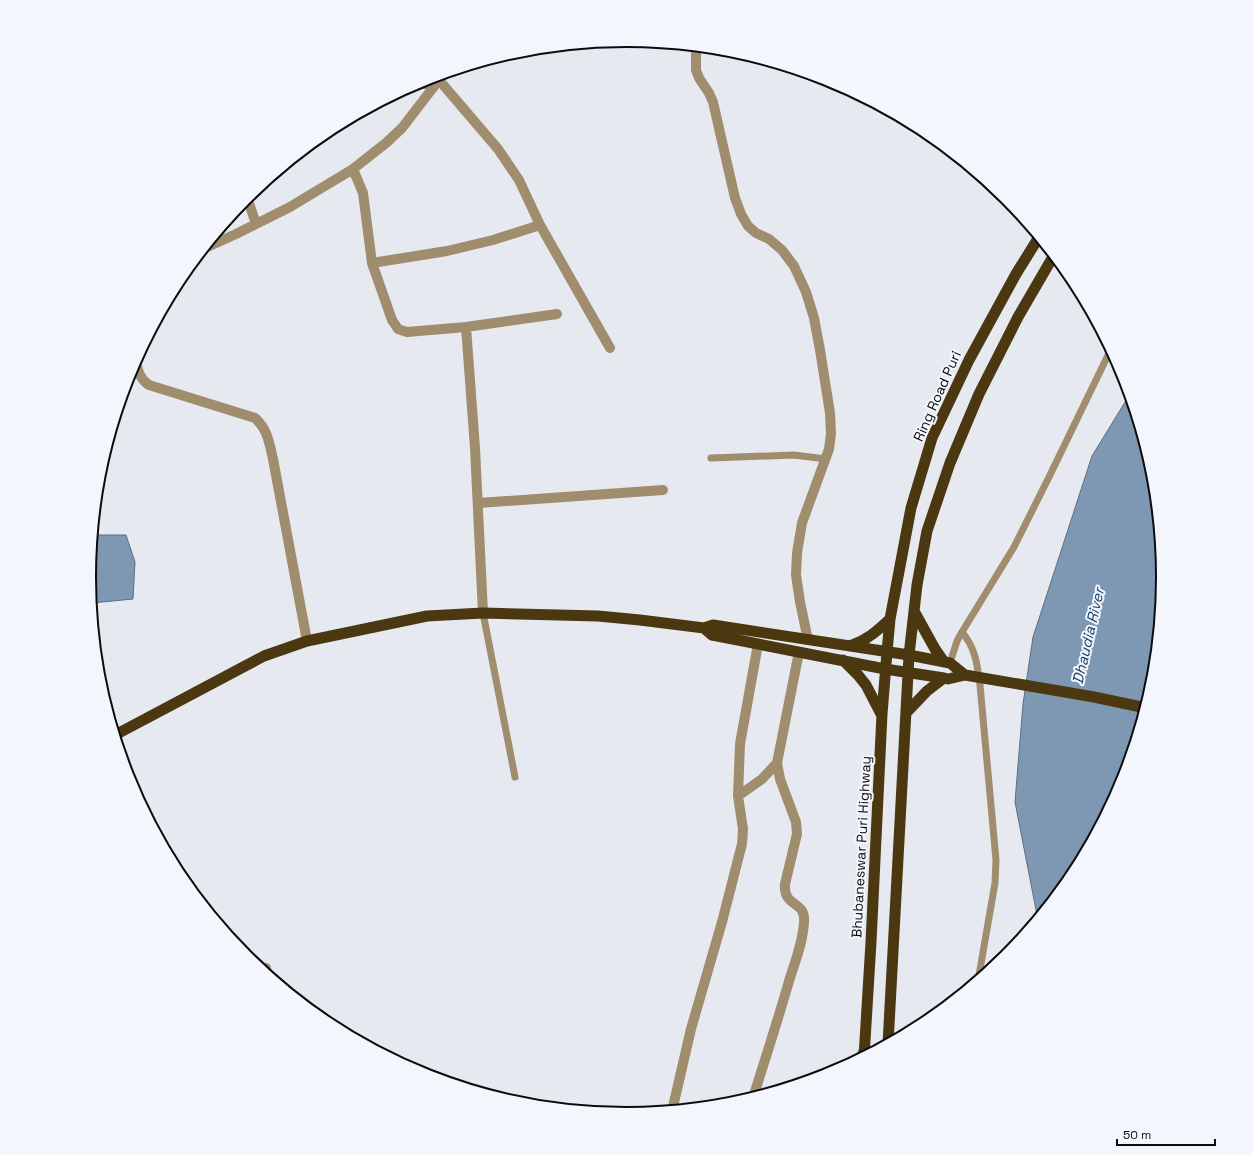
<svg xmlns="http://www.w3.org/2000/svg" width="1253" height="1155" font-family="'Space Grotesk',sans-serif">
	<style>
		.water { fill: #7e98b4; stroke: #5c6e82 }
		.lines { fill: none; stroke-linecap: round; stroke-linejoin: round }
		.service { stroke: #9f8d6d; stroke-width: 7 }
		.minor { stroke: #9f8d6d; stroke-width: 10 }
		.trunk { stroke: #4b3810; stroke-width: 11 }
		.labels { text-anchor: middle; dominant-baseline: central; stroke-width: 4; stroke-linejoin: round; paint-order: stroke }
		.street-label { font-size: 14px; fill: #0b0c0e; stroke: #f4f6fe }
		.water-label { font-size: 15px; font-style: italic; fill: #163f66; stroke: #f4f6fe }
		.rim { fill: none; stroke: #0b0c0e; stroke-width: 2 }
	</style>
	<rect width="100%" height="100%" fill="#e6e9f0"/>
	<!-- water -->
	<path class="water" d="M 1130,394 L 1154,473 L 1164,578 L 1159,625 L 1153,642 L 1141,725 L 1123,783 L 1073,876 L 1039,918 L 1037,915 L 1015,802 L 1023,704 L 1033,637 L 1092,456 Z
		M 93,535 L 126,535 L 135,562 L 133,599 L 92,603 L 89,577 Z"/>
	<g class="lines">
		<!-- service -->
		<path class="service" d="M 711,458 L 794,455 L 826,459
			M 483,613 L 515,777
			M 962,632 C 976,649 977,664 980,685 L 996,860 L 995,883 L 978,981
			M 950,663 L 957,641 L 962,632 L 1014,547 L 1050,475 L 1111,349
			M 857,1061 L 863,1048"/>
		<!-- minor -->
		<path class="minor" d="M 696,47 L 696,70 L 699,78 L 709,93 L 713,102 L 735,198 L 741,214 L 748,226 L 756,233 L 769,239 L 782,250 L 794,266 L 806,292 L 814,318 L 820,350 L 830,413 L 831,434 L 829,449 L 802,523 L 797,553 L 796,575 L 800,602 L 808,640
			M 439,80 L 498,149 L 519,180 L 540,225 L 610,348
			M 420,81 L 433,88
			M 353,169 L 363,193 L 372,263 L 392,320 L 398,329 L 407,332 L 466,327 L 557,314
			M 247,197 L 256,224
			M 205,248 L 236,234 L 290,207 L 353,169 L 386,143 L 402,128 L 442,76
			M 372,263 L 447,251 L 493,240 L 540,225
			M 466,327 L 475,448 L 483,613
			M 136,361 C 138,372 140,379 149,385 L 255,418 C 268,430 269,442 273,459 L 307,641
			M 478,503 L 663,490
			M 738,796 L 762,779 L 777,763
			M 260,968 L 266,968
			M 753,1098 C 765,1059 778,1020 789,981 C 795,962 803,942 804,922 C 806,900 783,908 785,884 L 797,834 L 796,822 L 780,779 L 777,763 L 799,652
			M 672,1111 L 691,1029 L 722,922 L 742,844 L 743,829 L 738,796 L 740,744 L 758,644"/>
		<!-- trunk -->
		<path class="trunk" d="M 914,611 L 935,649 L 944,662
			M 704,628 L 712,635 L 885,669 L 944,678 L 948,679 L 965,675 L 1094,697 L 1146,708
			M 850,646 C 867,640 876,632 890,619
			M 843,660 L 858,675 L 866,685 L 881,714
			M 906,713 L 927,691 L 944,678
			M 115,735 L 264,656 L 307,641 L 427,616 L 483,613 L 598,616 L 640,620 L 704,628 L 713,625 L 909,655 L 950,663 L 965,675
			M 888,1044 L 909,655 L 917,585 L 927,531 L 950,463 L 979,394 L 1018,317 L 1054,255
			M 864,1057 L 871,942 L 882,714 L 887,652 L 890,619 L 911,508 L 932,438 L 969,360 L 1016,274 L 1039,237"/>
	</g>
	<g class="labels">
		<!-- street labels -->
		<g class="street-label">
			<text transform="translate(937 396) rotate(-66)">Ring Road Puri</text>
			<text transform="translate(861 847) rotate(-87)">Bhubaneswar Puri Highway</text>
		</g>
		<!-- water labels -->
		<g class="water-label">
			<text transform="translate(1088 636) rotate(-77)">Dhaudia River</text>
		</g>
	</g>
	<!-- crop -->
	<path d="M0 0H1253V1155H0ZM96 577a530 530 0 1 1 1060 0a530 530 0 1 1-1060 0Z" fill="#f4f6fe" fill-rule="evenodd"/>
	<path class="rim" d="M96 577a530 530 0 1 1 1060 0a530 530 0 1 1-1060 0Z"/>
	<!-- scale -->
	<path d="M1117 1139v6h98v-6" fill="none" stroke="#0b0c0e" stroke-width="2"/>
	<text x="1123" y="1139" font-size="12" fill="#0b0c0e" stroke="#f4f6fe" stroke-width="3" paint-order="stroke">50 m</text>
</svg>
